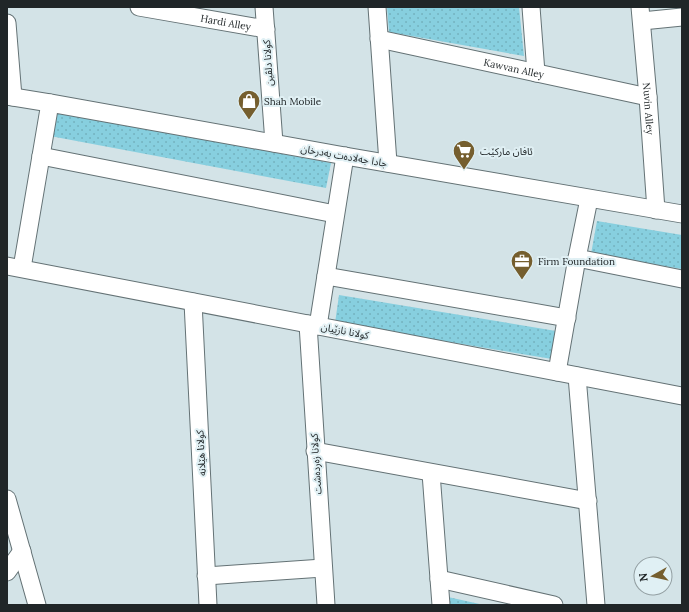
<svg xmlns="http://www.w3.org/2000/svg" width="689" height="612" font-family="Lora,'Noto Sans Arabic',serif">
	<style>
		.park { fill: url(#park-dots) }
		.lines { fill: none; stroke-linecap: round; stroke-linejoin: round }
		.street-casing { stroke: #647275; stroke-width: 19 }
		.street { stroke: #fff; stroke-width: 17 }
		.labels { text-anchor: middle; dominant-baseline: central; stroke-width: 4; stroke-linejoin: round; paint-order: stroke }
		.street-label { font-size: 10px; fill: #202628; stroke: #e0f0f4 }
		.poi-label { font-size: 10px; fill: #202628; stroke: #e0f0f4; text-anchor: start }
	</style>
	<defs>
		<pattern id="park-dots" width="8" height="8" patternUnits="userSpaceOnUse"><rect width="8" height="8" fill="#87cfdf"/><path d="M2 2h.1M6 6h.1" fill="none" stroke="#74b2bf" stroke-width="1.8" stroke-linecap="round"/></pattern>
	</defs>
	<rect width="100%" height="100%" fill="#d3e3e7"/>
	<!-- park -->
	<path class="park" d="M 387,7 L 519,7 L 524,56 L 389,32 Z
		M 54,111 L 331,163 L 326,188 L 50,136 Z
		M 597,221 L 682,235 L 682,269 L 591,254 Z
		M 339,295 L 556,331 L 552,359 L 335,323 Z
		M 448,597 L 484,605 L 448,605 Z"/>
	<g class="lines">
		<!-- street casing -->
		<g class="street-casing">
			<g id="street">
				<path id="s1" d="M 139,7 L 266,29"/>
				<path d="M 264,7 L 274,143"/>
				<path d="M 377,7 L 388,163"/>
				<path d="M 531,7 L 536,73"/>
				<path id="s2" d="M 640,7 L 648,97 L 656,210"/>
				<path d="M 642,21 L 682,17"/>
				<path d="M 7,23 L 13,97"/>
				<path id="s3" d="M 379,39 L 648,97"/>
				<path d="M 7,96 L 50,103 L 345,156 L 682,214"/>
				<path d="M 41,156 L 335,214"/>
				<path d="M 577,258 L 682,279"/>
				<path d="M 7,266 L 682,396"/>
				<path d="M 22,268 L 50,103"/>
				<path d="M 326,276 L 567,318"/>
				<path d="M 193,302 L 208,605"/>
				<path d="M 308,324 L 326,605"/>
				<path d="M 318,326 L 345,156"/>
				<path d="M 557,372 L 577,258 L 589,199"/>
				<path d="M 577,376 L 596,605"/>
				<path d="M 315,451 L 588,501"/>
				<path d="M 431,473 L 441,605"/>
				<path d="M 7,499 L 37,605"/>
				<path d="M 7,572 L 22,551"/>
				<path d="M 206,576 L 323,568"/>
				<path d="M 439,579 L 554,605"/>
			</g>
		</g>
		<!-- street -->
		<use href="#street" class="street"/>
	</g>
	<!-- icons -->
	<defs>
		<g id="shop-pin" transform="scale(1.15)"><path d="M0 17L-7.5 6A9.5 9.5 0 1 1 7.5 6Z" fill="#755e2e" stroke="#e0f0f4"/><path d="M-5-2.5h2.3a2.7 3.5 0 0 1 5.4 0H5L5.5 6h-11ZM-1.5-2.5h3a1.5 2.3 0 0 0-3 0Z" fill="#fff"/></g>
		<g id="supermarket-pin" transform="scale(1.15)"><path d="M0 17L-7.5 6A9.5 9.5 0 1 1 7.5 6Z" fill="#755e2e" stroke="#e0f0f4"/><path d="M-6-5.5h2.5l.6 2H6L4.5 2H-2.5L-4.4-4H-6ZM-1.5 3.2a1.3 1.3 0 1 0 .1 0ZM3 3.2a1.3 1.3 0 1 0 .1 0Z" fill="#fff"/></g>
		<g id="office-pin" transform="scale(1.15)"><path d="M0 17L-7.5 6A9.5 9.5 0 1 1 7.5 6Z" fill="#755e2e" stroke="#e0f0f4"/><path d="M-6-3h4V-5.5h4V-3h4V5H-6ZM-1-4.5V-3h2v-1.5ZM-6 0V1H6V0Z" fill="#fff"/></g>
	</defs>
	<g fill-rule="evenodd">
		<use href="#shop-pin" x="249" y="101"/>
		<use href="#supermarket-pin" x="464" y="151"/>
		<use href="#office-pin" x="522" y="261"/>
	</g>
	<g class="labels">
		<!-- street labels -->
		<g class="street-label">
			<text stroke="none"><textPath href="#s1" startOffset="88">Hardi Alley</textPath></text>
			<text transform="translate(268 63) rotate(-94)">کولانا دلڤین</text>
			<text stroke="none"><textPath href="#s3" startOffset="138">Kawvan Alley</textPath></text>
			<text stroke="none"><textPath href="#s2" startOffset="102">Nuvin Alley</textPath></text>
			<text transform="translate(344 156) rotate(10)">جادا جەلادەت بەدرخان</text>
			<text transform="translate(345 331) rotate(11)">کولانا نازێیان</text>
			<text transform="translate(201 453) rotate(-93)">کولانا هێلانە</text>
			<text transform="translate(316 464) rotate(-94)">کولانا زەردەشت</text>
		</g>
		<!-- poi labels -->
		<g class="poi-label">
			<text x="264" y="101">Shah Mobile</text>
			<text x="480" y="151">ئافان مارکێت</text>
			<text x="538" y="261">Firm Foundation</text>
		</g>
	</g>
	<!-- border -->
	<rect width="689" height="612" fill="none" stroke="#202628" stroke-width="16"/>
	<!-- north arrow -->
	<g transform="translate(653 576) rotate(262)"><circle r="19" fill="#e0f0f4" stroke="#939fa2"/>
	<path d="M0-3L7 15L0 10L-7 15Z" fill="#755e2e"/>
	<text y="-6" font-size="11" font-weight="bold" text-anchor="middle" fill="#202628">N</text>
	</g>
</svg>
